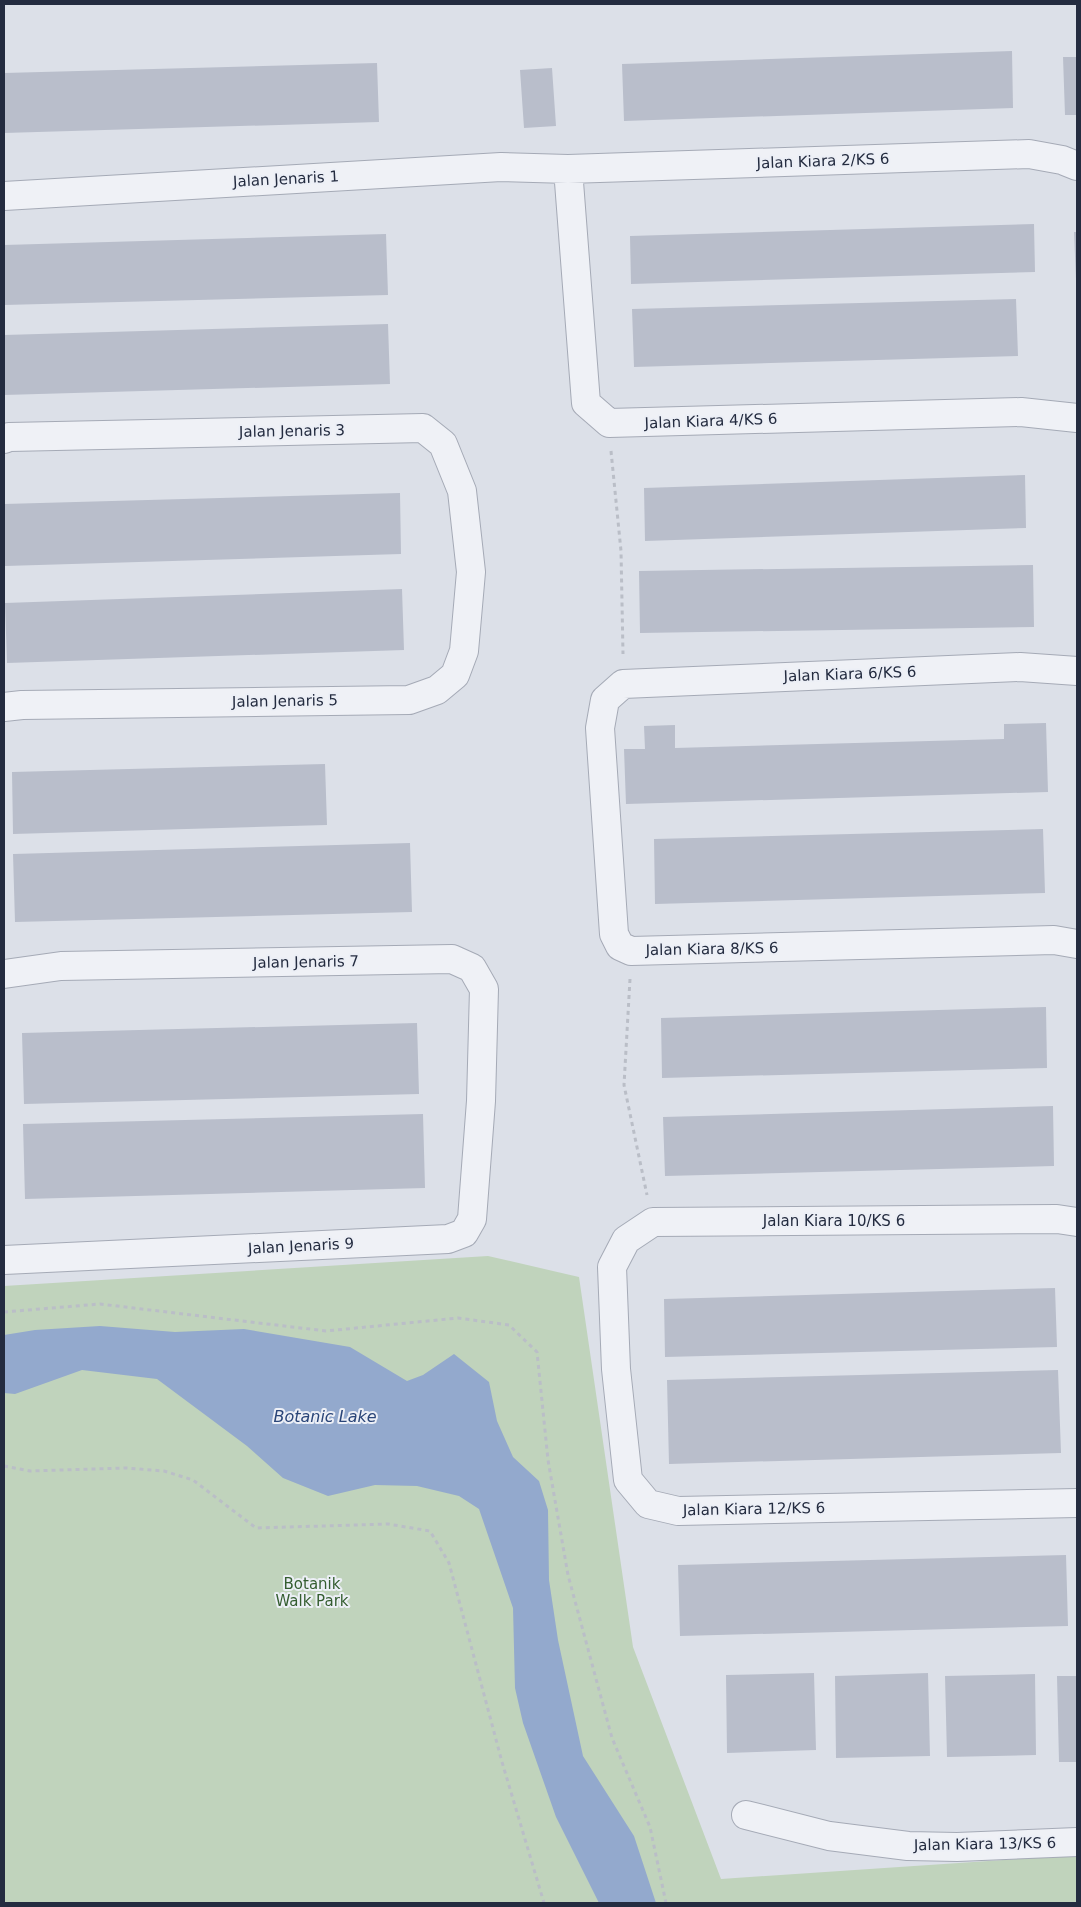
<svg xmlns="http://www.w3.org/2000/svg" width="1081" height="1907" font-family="'DejaVu Sans',sans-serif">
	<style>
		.green { fill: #c0d3bc }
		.water { fill: #93a9cd }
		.building { fill: #b9becb }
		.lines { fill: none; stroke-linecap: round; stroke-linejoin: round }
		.street-casing { stroke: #a5aab6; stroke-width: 30 }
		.path { stroke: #babec7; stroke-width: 3; stroke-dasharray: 4 4; stroke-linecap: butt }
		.street { stroke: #eff1f6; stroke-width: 28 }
		.labels { text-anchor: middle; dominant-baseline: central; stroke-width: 4; stroke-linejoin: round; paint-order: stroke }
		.street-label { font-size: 15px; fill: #242c40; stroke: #eceff6 }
		.park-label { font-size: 15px; fill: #345d30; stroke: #eceff6 }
		.water-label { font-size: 16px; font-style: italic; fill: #2a4578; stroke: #eceff6 }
	</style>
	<rect width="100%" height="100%" fill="#dce0e8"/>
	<!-- green -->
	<path class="green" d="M 488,1256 L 579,1277 L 633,1647 L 721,1879 L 1077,1855 L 1077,1903 L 4,1903 L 4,1286 Z"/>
	<!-- water -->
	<path class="water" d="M 100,1326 L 175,1332 L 244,1329 L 350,1347 L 407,1381 L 423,1375 L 454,1354 L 489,1382 L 497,1421 L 513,1457 L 539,1481 L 548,1510 L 549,1580 L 558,1640 L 583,1756 L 634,1836 L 656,1903 L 599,1903 L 556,1817 L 523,1723 L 515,1688 L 513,1608 L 479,1509 L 459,1496 L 417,1486 L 375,1485 L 328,1496 L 283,1478 L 247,1446 L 157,1379 L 82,1370 L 15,1394 L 4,1393 L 4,1335 L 35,1330 Z"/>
	<!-- building -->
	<path class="building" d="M 1012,51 L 1013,108 L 624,121 L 622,64 Z
		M 1063,57 L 1077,57 L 1077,115 L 1065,115 Z
		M 377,63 L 379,122 L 4,133 L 4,73 Z
		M 552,68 L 556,126 L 524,128 L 520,70 Z
		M 1034,224 L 1035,272 L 631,284 L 630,236 Z
		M 1074,232 L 1077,232 L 1077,280 L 1076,280 Z
		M 386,234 L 388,295 L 4,305 L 4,245 Z
		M 1016,299 L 1018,356 L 634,367 L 632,309 Z
		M 388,324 L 390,384 L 4,395 L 4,335 Z
		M 1025,475 L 1026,528 L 645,541 L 644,488 Z
		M 400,493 L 401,554 L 5,566 L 4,504 Z
		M 1033,565 L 1034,627 L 640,633 L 639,571 Z
		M 402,589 L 404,650 L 7,663 L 5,603 Z
		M 1046,723 L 1048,792 L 626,804 L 624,749 L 645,749 L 644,726 L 675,725 L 675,748 L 1004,739 L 1004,724 Z
		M 325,764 L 327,825 L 13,834 L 12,772 Z
		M 1043,829 L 1045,893 L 655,904 L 654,839 Z
		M 410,843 L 412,912 L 15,922 L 13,854 Z
		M 1046,1007 L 1047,1068 L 662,1078 L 661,1018 Z
		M 417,1023 L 419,1094 L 24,1104 L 22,1033 Z
		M 1053,1106 L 1054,1166 L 665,1176 L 663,1117 Z
		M 423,1114 L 425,1188 L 25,1199 L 23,1124 Z
		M 1055,1288 L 1057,1347 L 665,1357 L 664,1299 Z
		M 1058,1370 L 1061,1453 L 669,1464 L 667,1380 Z
		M 1066,1555 L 1068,1626 L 680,1636 L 678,1565 Z
		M 814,1673 L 816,1750 L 727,1753 L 726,1675 Z
		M 928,1673 L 930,1756 L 836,1758 L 835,1676 Z
		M 1035,1674 L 1036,1755 L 947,1757 L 945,1676 Z
		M 1057,1676 L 1077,1676 L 1077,1762 L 1059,1762 Z"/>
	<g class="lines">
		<!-- street casing -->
		<g class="street-casing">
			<path id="street" d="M 568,169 L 586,403 L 609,423 L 1021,412 L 1077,418
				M 4,196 L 501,167 L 568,169 L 1029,154 L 1062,160 L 1077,166
				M 4,439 L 9,437 L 423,428 L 443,444 L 462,491 L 471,572 L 464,651 L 455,675 L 437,690 L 409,700 L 22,705 L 4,707
				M 1077,671 L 1020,667 L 623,684 L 605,700 L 600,728 L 614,934 L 620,946 L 631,951 L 1054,940 L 1077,944
				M 4,974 L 61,966 L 452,959 L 472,968 L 484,989 L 481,1101 L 472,1219 L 464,1233 L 448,1239 L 4,1260
				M 1077,1222 L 1057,1219 L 653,1222 L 626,1240 L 612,1267 L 616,1369 L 628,1480 L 648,1504 L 678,1511 L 1077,1503
				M 746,1815 L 829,1836 L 908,1846 L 957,1847 L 1077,1842"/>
		</g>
		<!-- path -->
		<path class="path" d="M 611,451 L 621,551 L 623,654
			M 630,979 L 624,1085 L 647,1195
			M 4,1312 L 100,1304 L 326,1331 L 458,1318 L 509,1325 L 537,1352 L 548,1460 L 568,1575 L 612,1738 L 650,1827 L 666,1903
			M 4,1466 L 30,1471 L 126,1468 L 164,1471 L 193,1480 L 256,1528 L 388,1524 L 430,1531 L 449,1563 L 502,1762 L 544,1903"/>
		<!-- street -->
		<use href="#street" class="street"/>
	</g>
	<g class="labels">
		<!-- street labels -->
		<g class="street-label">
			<text transform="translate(823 161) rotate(-2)">Jalan Kiara 2/KS 6</text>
			<text transform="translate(286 179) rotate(-3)">Jalan Jenaris 1</text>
			<text transform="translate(711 421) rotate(-2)">Jalan Kiara 4/KS 6</text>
			<text transform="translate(292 431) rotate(-1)">Jalan Jenaris 3</text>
			<text transform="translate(850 674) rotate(-2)">Jalan Kiara 6/KS 6</text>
			<text transform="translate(285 701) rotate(-1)">Jalan Jenaris 5</text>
			<text transform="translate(712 949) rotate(-1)">Jalan Kiara 8/KS 6</text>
			<text transform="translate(306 962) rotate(-1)">Jalan Jenaris 7</text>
			<text x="834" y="1221">Jalan Kiara 10/KS 6</text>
			<text transform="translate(301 1246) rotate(-3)">Jalan Jenaris 9</text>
			<text transform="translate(754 1509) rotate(-1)">Jalan Kiara 12/KS 6</text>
			<text transform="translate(985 1844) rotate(-1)">Jalan Kiara 13/KS 6</text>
		</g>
		<!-- park labels -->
		<g class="park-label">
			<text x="312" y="1584">Botanik<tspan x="312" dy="17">Walk Park</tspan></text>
		</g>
		<!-- water labels -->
		<g class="water-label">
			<text x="325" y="1416">Botanic Lake</text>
		</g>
	</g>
	<!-- border -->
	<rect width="1081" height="1907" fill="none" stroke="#242c40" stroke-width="10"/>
</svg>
